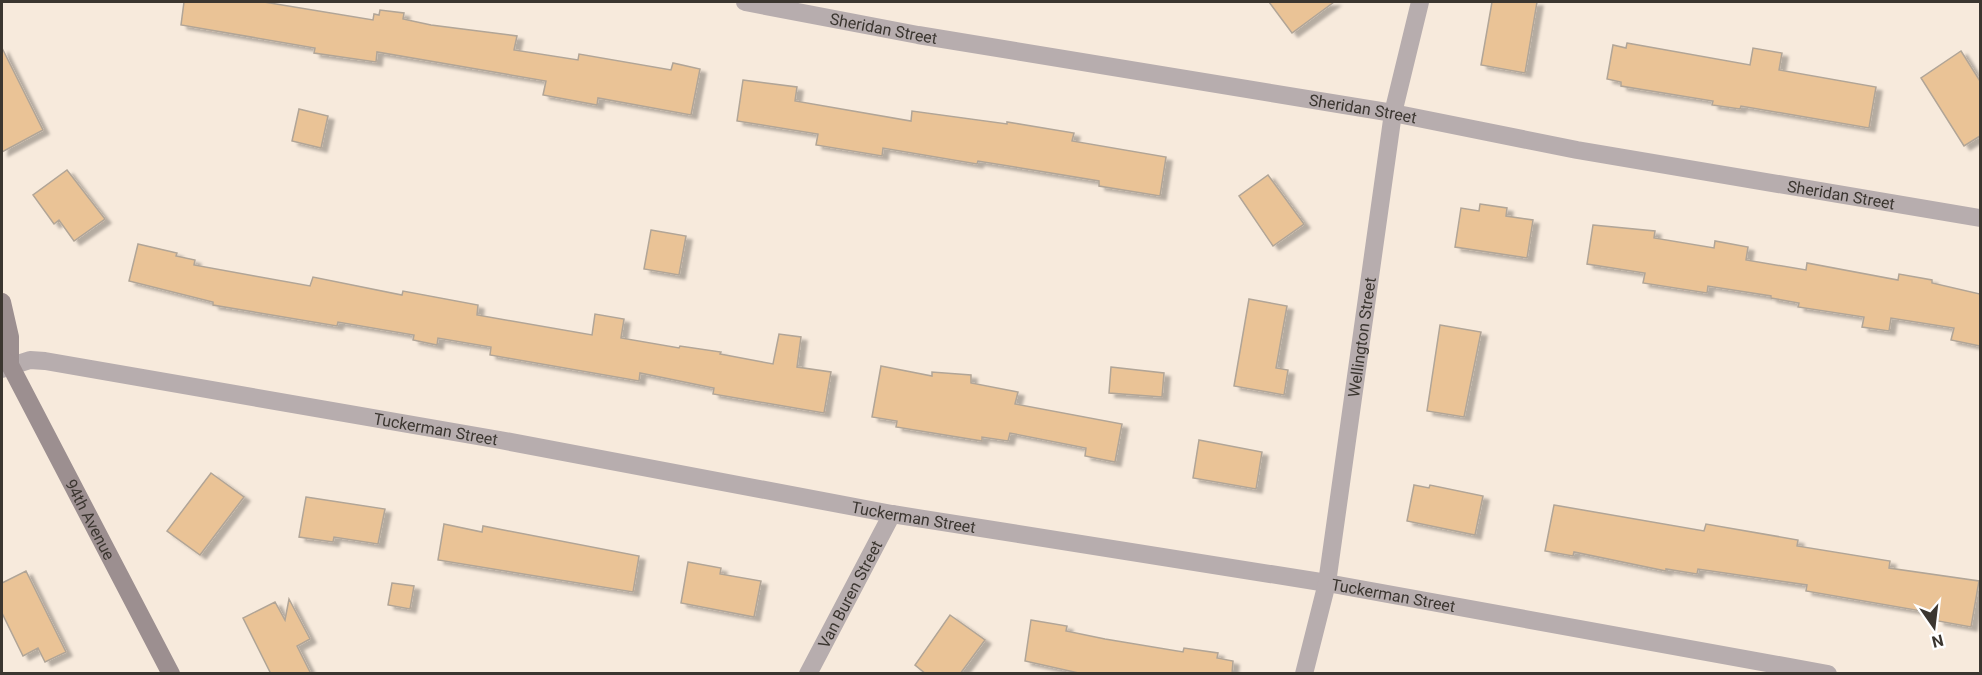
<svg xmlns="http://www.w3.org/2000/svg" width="1982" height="675" font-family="Roboto,sans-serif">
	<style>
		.building { fill: #eac396; stroke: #b1a597; stroke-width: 1.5; filter: url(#shadow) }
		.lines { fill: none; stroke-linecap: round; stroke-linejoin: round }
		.street { stroke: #b7adae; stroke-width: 18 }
		.secondary { stroke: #9c8f90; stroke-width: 18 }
		.labels { text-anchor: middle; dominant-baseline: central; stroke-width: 6; stroke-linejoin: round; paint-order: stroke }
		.street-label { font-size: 16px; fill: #3b3630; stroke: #fff }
	</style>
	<defs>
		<filter id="shadow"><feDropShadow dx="6" dy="4" stdDeviation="1.5" flood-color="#0004"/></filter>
	</defs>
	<rect width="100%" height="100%" fill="#f7eadc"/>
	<!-- building -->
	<path class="building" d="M 184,2 L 264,2 L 373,20 L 374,14 L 379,15 L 380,10 L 404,13 L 403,19 L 431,25 L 517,36 L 514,50 L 578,60 L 579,54 L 671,70 L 673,63 L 700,69 L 691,115 L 598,98 L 597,105 L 543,95 L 546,81 L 377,52 L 376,62 L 314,53 L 315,48 L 181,25 Z
		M 1269,2 L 1334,2 L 1292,33 Z
		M 1492,2 L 1537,2 L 1525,73 L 1481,65 Z
		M 1627,43 L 1750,65 L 1753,48 L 1782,53 L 1779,70 L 1876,87 L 1869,128 L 1741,106 L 1740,109 L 1712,105 L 1713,101 L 1621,86 L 1621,82 L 1607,79 L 1613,45 L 1626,48 Z
		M 2,48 L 43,130 L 2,152 Z
		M 1961,51 L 1980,81 L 1980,136 L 1964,146 L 1921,78 Z
		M 743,80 L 797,87 L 795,101 L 911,121 L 912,111 L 1007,124 L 1007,122 L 1074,133 L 1072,141 L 1166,157 L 1160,196 L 1099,186 L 1099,181 L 978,161 L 977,164 L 883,148 L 882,156 L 816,145 L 818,134 L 737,121 Z
		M 299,109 L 328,116 L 321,148 L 292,141 Z
		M 67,170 L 105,219 L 74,241 L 59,220 L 54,224 L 33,195 Z
		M 1268,175 L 1304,224 L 1273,246 L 1239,196 Z
		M 1480,204 L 1507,208 L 1506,216 L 1533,220 L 1527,258 L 1455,247 L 1461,208 L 1479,211 Z
		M 1593,225 L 1655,231 L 1654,238 L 1714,248 L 1715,241 L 1748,247 L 1746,260 L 1806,270 L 1807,263 L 1898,280 L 1899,274 L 1932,280 L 1932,283 L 1980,294 L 1980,346 L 1951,340 L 1954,328 L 1891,318 L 1889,331 L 1862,327 L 1864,317 L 1798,307 L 1799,303 L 1771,298 L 1771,296 L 1708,286 L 1707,293 L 1643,283 L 1645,273 L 1587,264 Z
		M 651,230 L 686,236 L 679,275 L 644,269 Z
		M 138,244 L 177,253 L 176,256 L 195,260 L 194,265 L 310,286 L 313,277 L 402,295 L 403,291 L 478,305 L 477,315 L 592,335 L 595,314 L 624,319 L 621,338 L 679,348 L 680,346 L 721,352 L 720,354 L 773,364 L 779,334 L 801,337 L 797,367 L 831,372 L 824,413 L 713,394 L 714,388 L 640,373 L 639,381 L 490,355 L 491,347 L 438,338 L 437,345 L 413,340 L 414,335 L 338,322 L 337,326 L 213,305 L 213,302 L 129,281 Z
		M 1249,299 L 1287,306 L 1276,368 L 1288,370 L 1284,395 L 1234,386 Z
		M 1440,325 L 1481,332 L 1464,417 L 1427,411 Z
		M 881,366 L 932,376 L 932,372 L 971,375 L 971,383 L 1018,392 L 1015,404 L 1122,424 L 1115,462 L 1085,456 L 1086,448 L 1010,433 L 1008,441 L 982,437 L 982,441 L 896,427 L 897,421 L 872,417 Z
		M 1111,367 L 1164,373 L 1162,397 L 1109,393 Z
		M 1199,440 L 1262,452 L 1256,489 L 1193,478 Z
		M 211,473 L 244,497 L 200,555 L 167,531 Z
		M 1414,485 L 1429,488 L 1430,485 L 1483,496 L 1475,535 L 1407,521 Z
		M 306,497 L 385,509 L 378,544 L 334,537 L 333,542 L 299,537 Z
		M 1554,505 L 1704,531 L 1706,524 L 1798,540 L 1797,546 L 1890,561 L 1889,568 L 1979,581 L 1971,627 L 1938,621 L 1939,614 L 1806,591 L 1807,585 L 1698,569 L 1697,574 L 1666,569 L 1666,571 L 1574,552 L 1573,556 L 1545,551 Z
		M 444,524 L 482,532 L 483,526 L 639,556 L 633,592 L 438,560 Z
		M 688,562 L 721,568 L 720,574 L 761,581 L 754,617 L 681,603 Z
		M 26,571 L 66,652 L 45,662 L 38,648 L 23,656 L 2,613 L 2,583 Z
		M 392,583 L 414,586 L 410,609 L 388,605 Z
		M 289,599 L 310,639 L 297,646 L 311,674 L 271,674 L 243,618 L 275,602 L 285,620 Z
		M 950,615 L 985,640 L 960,674 L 926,674 L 915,665 Z
		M 1031,620 L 1067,626 L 1066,631 L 1105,639 L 1183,652 L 1184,648 L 1218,653 L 1217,658 L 1233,661 L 1232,674 L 1083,674 L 1025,661 Z"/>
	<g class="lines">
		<!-- street -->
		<g class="street">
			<path id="s1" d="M 745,2 L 918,35 L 1393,113 L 1577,150 L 1980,218"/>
			<path id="s2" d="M 2,369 L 30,360 L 45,361 L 500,440 L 892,514 L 1327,583 L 1828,674"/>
			<path id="s3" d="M 808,674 L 892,514"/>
			<path id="s4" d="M 1304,674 L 1327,583 L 1393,113 L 1420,2"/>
		</g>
		<!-- secondary -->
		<g class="secondary">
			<path d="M 2,302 L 10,337 L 10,365"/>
			<path id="s5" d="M 2,359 L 10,365 L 171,674"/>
		</g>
	</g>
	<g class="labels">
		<!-- street labels -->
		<g class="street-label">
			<text stroke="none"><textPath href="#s1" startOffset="141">Sheridan Street</textPath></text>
			<text stroke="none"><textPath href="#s1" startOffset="627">Sheridan Street</textPath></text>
			<text stroke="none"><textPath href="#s1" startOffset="1113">Sheridan Street</textPath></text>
			<text stroke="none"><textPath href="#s4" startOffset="342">Wellington Street</textPath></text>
			<text stroke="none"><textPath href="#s2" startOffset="441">Tuckerman Street</textPath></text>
			<text stroke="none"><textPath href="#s2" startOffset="927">Tuckerman Street</textPath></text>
			<text stroke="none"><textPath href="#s5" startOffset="184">94th Avenue</textPath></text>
			<text stroke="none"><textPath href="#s3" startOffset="90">Van Buren Street</textPath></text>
			<text stroke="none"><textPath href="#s2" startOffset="1413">Tuckerman Street</textPath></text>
		</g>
	</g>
	<!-- border -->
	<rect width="1982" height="675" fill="none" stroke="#3b3630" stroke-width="6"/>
	<!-- north arrow -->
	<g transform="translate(1934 627) rotate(166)" stroke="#ffffff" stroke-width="4.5" paint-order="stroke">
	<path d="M0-4.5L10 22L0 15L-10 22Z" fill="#3b3630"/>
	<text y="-9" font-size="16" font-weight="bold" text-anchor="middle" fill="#3b3630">N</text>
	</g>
</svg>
